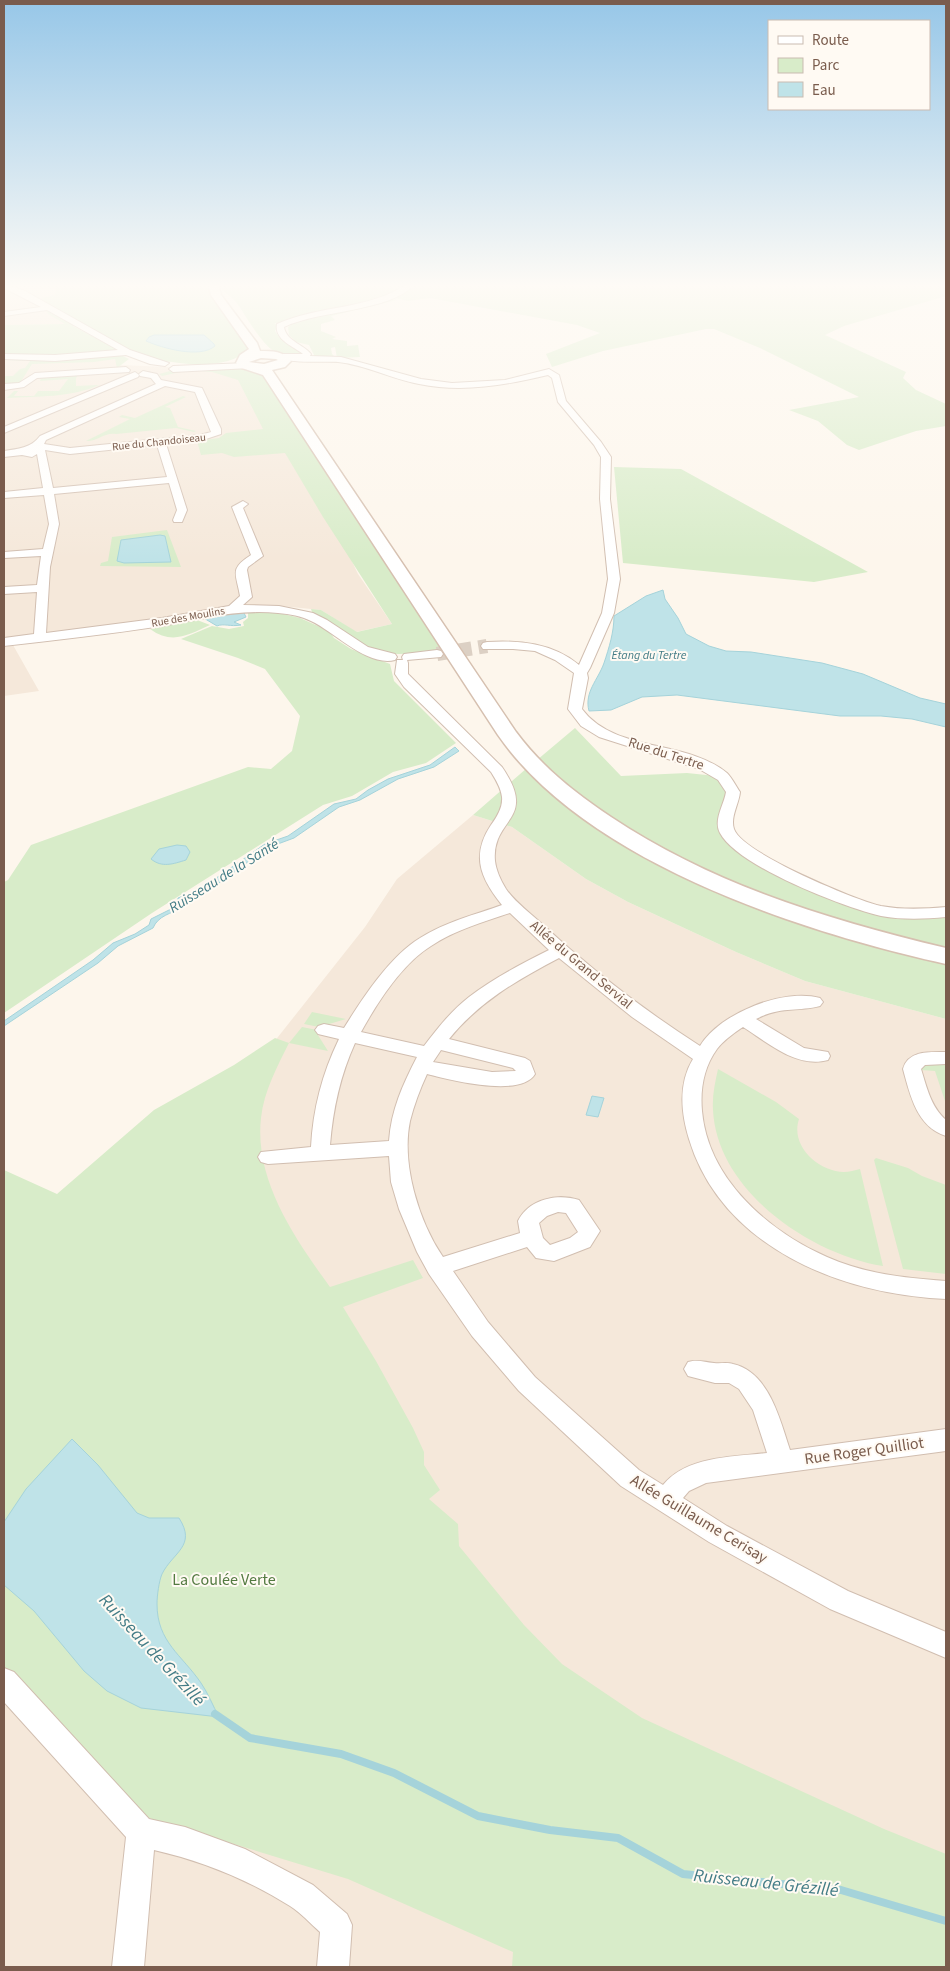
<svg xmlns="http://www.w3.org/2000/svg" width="950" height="1971" font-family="'Source Sans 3',sans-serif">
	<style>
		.residential { fill: #f5e8da }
		.green { fill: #d8ecc9 }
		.water { fill: #bfe3e8; stroke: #a5d3da }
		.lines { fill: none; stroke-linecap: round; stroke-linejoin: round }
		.stream { stroke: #a5d3da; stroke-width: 8 }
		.street-tunnel { stroke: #dcd0c4; stroke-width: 14; stroke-dasharray: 14 7; stroke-linecap: butt }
		.street-casing { stroke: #d1beb0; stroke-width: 2 }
		.secondary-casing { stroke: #d6c0b0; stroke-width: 3 }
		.street { fill: #fff; fill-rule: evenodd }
		.secondary { fill: #fff; fill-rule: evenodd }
		.labels { text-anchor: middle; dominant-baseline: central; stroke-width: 4; stroke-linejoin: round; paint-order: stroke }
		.far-street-label { font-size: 11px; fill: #7a5c4d; stroke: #fffaf3 }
		.far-water-label { font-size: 12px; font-style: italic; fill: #437c86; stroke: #fffaf3 }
		.street-label { font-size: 14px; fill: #7a5c4d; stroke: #fffaf3 }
		.water-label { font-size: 15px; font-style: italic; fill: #437c86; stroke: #fffaf3 }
		.near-street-label { font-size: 16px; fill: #7a5c4d; stroke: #fffaf3 }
		.near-park-label { font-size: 16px; fill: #537a41; stroke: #fffaf3 }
		.near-water-label { font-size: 18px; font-style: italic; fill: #437c86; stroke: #fffaf3 }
	</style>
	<rect width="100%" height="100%" fill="#fdf6ec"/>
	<!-- residential -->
	<path class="residential" d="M 4,284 L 59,284 L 66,324 L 4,325 Z
		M 115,359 L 120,365 L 261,371 L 358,574 L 392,624 L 356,632 L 321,610 L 281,606 L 13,645 L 39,691 L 4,696 L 4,360 L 73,362 Z
		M 473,815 L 512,827 L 586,879 L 628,902 L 736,952 L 805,981 L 946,1019 L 946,1967 L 4,1967 L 4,1372 L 35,1344 L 365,927 L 397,879 Z"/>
	<!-- green -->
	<path class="green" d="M 47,284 L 207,284 L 212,294 L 252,348 C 230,367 200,366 172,362 C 166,361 159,363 153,360 C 128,351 105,336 82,324 L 73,326 L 118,350 L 39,357 L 4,356 L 4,325 L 65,324 L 48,314 L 41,298 L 55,295 L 56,288 L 34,288 Z
		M 217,284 L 409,284 L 383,297 L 288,319 L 280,323 L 274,323 L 278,325 L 275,331 L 279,337 L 302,353 C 273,372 250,320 236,302 C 230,295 222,292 217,284 Z
		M 418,284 L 946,284 L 946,296 L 844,326 L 825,335 L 906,372 L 903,378 L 916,390 L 946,404 L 946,426 L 916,431 L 859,450 L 847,445 L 818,421 L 789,410 L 859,397 L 760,348 L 714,329 L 706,329 L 603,351 L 552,367 L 546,354 L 600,333 L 577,325 L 430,298 L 408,301 L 396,298 Z
		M 388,299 L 397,300 L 331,316 L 335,320 L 321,324 L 321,331 L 336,337 L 332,339 L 347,341 L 347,346 L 358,345 L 360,357 L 337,358 L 335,347 L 331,348 L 332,354 L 337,359 L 315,357 L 309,345 L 296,342 L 289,335 L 288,327 L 300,319 Z
		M 121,355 L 129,359 L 117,368 L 115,359 L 94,362 L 32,364 L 20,383 L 4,386 L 4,376 L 13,376 L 20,369 L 25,368 L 30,361 L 4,360 L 4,358 L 41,359 Z
		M 232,366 L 261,371 L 384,558 L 442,650 C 423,652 403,656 384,653 C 361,650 333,627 313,615 L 311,609 L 321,610 L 357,632 L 392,624 L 323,517 L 285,453 L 234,457 L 222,453 L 201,455 L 197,441 L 219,438 L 226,433 L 263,429 L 238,380 L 212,372 L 190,370 L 162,376 L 159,374 L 174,370 Z
		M 79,374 L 76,378 L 76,386 L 99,385 C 71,398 37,396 7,398 L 14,391 L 18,391 L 14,396 L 34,396 L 38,391 L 59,391 L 68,379 L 40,381 L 41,379 L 35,379 L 32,382 L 27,382 L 32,378 Z
		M 183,396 L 186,397 L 165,407 L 170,408 L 178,427 L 196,431 L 194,432 L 176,428 L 116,434 C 104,432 97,442 86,441 L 130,419 L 119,417 L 122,415 L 135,418 Z
		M 614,467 L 681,469 L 868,572 L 814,582 L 623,563 Z
		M 167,530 L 181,567 L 100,566 L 101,563 L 108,561 L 112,537 Z
		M 275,612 L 300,618 L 329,631 L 334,638 L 351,649 L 390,664 L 394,681 L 456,743 L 426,763 L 393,772 L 352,796 L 323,805 L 152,913 L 4,1013 L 4,882 L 8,880 L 31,845 L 248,767 L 271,769 L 292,751 L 300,716 L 265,669 L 238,658 L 181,639 L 212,626 L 229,629 L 244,626 L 243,622 L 248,618 L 248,613 Z
		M 197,620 L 210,625 C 188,635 172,645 150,629 Z
		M 575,728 L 621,776 L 687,773 L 716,776 L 727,789 L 721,813 L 740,850 L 904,918 L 946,916 L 946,951 L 835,922 L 691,866 L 592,807 L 537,760 Z
		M 527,768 L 616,837 L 915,955 L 946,962 L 946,1019 L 805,981 L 736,952 L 628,902 L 586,879 L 512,827 L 473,815 Z
		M 312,1012 L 346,1019 L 319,1027 L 304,1024 Z
		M 302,1027 L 317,1030 L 316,1032 L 328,1051 L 289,1043 C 277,1067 264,1091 261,1118 C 254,1180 295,1239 330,1287 L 413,1260 L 423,1278 L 343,1307 L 376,1361 L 413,1428 L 424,1452 L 424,1465 L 440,1490 L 429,1499 L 458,1524 L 459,1546 L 524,1625 L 562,1664 L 642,1718 L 884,1829 L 946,1854 L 946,1967 L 512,1967 L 513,1952 L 348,1879 L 149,1818 L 4,1671 L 4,1170 L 57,1194 L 154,1110 L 234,1065 L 275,1038 L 289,1043 Z
		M 925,1064 L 946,1064 L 946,1104 L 935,1071 L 921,1070 Z
		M 718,1069 L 776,1102 L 799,1119 C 790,1146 818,1171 844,1172 C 849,1172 855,1170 860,1169 L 883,1266 C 810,1254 717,1191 713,1110 C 712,1096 715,1083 718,1069 Z
		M 876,1158 L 908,1168 L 922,1176 L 946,1185 L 946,1274 L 903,1269 L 874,1160 Z"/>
	<!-- water -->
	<path class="water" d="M 154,335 L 204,335 L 214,344 L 215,346 C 200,359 162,348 146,341 L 149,337 Z
		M 160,535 L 165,536 L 171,562 L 124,563 L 117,561 L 121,540 Z
		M 663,590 L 665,599 L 678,618 L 686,634 L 709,646 L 726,651 L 751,652 L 822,663 L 863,674 L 920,698 L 946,704 L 946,727 L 912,719 L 881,716 L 840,716 L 677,695 L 642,697 L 611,710 L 589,711 C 584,692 598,680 604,663 C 609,648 614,632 614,616 L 646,596 Z
		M 243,611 L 246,617 L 234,622 L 241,625 C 230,627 224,623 217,626 L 202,617 Z
		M 455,747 L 459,751 L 434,767 L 398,779 L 360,800 L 339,807 L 294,838 L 267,848 L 222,881 L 201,894 L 185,900 L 185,906 L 183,908 C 171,913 158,916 153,928 L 118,946 L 98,963 L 4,1026 L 4,1021 L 93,960 L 113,943 L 135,934 L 149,925 L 151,919 L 177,906 L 178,898 L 199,890 L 265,844 L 288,836 L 334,804 L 356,799 L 368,790 L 388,779 L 430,765 Z
		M 177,845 L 186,846 L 190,852 L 186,860 C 173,864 162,868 151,859 L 159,849 Z
		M 592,1096 L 604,1098 L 598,1117 L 586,1115 Z
		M 72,1439 L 98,1465 L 137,1513 L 149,1518 L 179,1518 C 197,1546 173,1552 162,1574 C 159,1581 157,1596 157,1604 C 157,1642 182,1655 201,1683 C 208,1693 213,1706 219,1717 L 141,1708 L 107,1691 L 84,1671 L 34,1611 L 4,1585 L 4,1522 L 26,1489 Z"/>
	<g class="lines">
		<!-- stream -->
		<path class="stream" d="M 215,1714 L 250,1738 L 341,1754 L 394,1773 L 478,1816 L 550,1830 L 618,1838 L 683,1874 L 841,1890 L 946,1921"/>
		<!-- street-tunnel -->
		<path class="street-tunnel" d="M 437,654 L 487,646"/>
		<!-- street casing -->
		<g class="street-casing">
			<path id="street" d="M 4,284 L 25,291 L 130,350 L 169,363 L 165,366 L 150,364 L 126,355 L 55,361 L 4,359 L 4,354 L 55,355 L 118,350 L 47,310 L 4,316 L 4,312 L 41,307 L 4,288 Z
				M 407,284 L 416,284 C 386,313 323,309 284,327 C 286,341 303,344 311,354 L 310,356 L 341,357 L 421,379 L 452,383 L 505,380 L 549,369 L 559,375 L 566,401 L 601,442 L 611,457 L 610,499 L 620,579 L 614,613 L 590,668 L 587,673 L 588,678 L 582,709 C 615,753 686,739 727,773 C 732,778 736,786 740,792 C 739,804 730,817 734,829 C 742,853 855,900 881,906 C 903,910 924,909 946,907 L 946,917 C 925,919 903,920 881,916 C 845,908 737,866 720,833 C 713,820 724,805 726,792 L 718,780 L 699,769 L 599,737 L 581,726 L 568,709 L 574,673 L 555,660 L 535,651 L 513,649 L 483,649 L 481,646 L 483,643 L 487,642 C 519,640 553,643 579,665 L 602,613 L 608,579 L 600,499 L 601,457 L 594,445 L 558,402 L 552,378 L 548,375 C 506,385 463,393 419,384 C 392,379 366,365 338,362 C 325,361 288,364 279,357 L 283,354 L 303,354 C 293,346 274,340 277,324 C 319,305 369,310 407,284 Z
				M 247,363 L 251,366 L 250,368 L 173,372 L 169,369 L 173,366 Z
				M 126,367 L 130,370 L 129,372 L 37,378 L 24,387 L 4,390 L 4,384 L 19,383 L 35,373 Z
				M 143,371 L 157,374 L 161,380 L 202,388 L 221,429 L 221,434 L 200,441 L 166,444 L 187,510 L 182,522 L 174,522 L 173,520 L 177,510 L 169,483 L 54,494 L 59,524 L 50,567 L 46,633 L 162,618 L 229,606 L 240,596 C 236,573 229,569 251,555 L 232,507 L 243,501 L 248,504 L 243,508 L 263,556 L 248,567 L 247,570 L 252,597 L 243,605 L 279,606 L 313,613 L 327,620 L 368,647 L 395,654 L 397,657 L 395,660 C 367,667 335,632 311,621 C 301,616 290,614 278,613 C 238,609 201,619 162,626 C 110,634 56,640 4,646 L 4,638 L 34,634 L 37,592 L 4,594 L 4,587 L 37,585 L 41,556 L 4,558 L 4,552 L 43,549 L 49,524 L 44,495 L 4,498 L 4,492 L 43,488 L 37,454 L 32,457 L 22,455 L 4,457 L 4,451 C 18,449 31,448 40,436 L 156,384 L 151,378 L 140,376 L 139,374 ZM 165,386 L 195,392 L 211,432 L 200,435 L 70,448 L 44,444 L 46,440 ZM 157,445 L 167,477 L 53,488 L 45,450 L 70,454 Z
				M 135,372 L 139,375 L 138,377 L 4,433 L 4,427 Z
				M 437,650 L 441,651 L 443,654 L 441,657 L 407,660 L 408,663 L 408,674 L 502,767 C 539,821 491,817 495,861 C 496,870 501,881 506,889 C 515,902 529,912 541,923 C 590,969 644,1010 700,1046 C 720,1013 783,988 820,998 L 823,1002 L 820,1006 C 797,1012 781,1006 756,1019 L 804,1048 L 828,1052 L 830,1056 L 828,1060 C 797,1069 767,1042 743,1027 C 734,1033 723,1041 717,1049 C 704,1067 700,1089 702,1111 C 708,1179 768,1231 827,1257 C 865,1274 906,1278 946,1281 L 946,1299 C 843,1295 722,1248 689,1139 C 681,1113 678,1084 693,1059 L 632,1017 L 559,958 C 517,980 479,1002 449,1039 L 525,1058 L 530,1061 L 535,1074 C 521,1098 450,1080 427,1074 C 420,1089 414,1105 410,1121 C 401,1164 419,1222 443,1257 L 520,1233 L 518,1221 C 529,1199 557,1193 579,1200 L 600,1231 L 590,1247 L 554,1261 L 536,1258 L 527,1247 L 453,1271 L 488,1322 L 535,1377 L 639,1470 L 663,1485 C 687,1456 732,1457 767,1453 L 753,1410 L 739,1389 L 729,1383 L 715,1383 L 688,1376 L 684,1369 L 688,1362 C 698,1359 704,1362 714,1363 C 720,1364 727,1362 733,1364 C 769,1372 780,1420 790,1450 L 946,1429 L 946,1451 L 706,1483 L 689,1491 L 683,1498 L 727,1526 L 848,1591 L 946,1632 L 946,1658 L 830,1609 L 709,1542 L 621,1486 L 519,1391 L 472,1336 L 429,1274 L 417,1252 L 399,1209 L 391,1182 L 389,1156 L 268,1164 L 261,1162 L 258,1157 L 261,1152 L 311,1147 C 313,1109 322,1074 339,1039 L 318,1034 L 315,1030 L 318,1026 L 324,1024 L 344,1028 C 362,999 390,956 420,938 C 445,922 474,915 502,905 C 480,878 471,855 491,825 C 497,817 503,807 502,797 C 501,788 496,780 491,772 L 404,687 L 395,674 L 397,660 L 403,660 L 402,657 L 404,654 ZM 510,913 L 549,950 C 521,964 494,978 469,997 C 451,1011 437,1029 424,1046 L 361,1032 C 377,1003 403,963 431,946 C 455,930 483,922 510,913 ZM 355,1043 L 417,1057 C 403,1084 391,1110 389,1141 L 330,1145 C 333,1109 340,1076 355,1043 ZM 441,1050 L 513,1068 L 516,1071 L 492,1072 L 433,1062 ZM 558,1212 L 566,1213 L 578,1232 L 570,1238 L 550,1245 L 543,1238 L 539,1223 L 547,1216 Z
				M 946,1052 L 946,1064 L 925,1065 L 921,1069 C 927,1088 931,1107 946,1120 L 946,1136 C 917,1127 910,1095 903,1069 C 908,1050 930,1052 946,1052 Z
				M 4,1668 L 14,1672 L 149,1819 L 185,1827 L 245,1849 L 313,1885 L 347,1914 L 352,1925 L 349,1967 L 317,1967 L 320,1932 C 310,1923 301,1913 290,1906 C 249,1880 202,1861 154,1850 L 144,1967 L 112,1967 L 126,1837 L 4,1702 Z"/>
		</g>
		<!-- secondary casing -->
		<g class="secondary-casing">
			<path id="secondary" d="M 208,284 L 218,284 L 221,295 L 257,343 L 260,351 C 273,351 283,351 291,361 L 285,367 L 272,370 L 516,732 C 542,767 575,793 611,817 C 713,885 829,920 946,948 L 946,964 C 801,932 586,862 498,735 L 263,375 L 242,368 L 236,363 L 240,355 L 249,349 L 211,295 ZM 261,358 L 276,359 L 278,360 L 264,364 L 249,362 Z"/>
		</g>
		<!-- street -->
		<use href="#street" class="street"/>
		<!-- secondary -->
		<use href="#secondary" class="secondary"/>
	</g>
	<!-- sky -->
	<linearGradient id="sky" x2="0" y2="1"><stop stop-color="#97c7e8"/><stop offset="0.51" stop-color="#fefbf6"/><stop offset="1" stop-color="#fefbf6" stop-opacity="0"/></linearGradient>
	<rect width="950" height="560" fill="url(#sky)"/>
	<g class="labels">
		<!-- far-street labels -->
		<g class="far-street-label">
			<text transform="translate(159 442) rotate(-6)">Rue du Chandoiseau</text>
			<text transform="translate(188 617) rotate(-10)">Rue des Moulins</text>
		</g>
		<!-- far-water labels -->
		<g class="far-water-label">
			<text x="649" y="655">Étang du Tertre</text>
		</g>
		<!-- street labels -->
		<g class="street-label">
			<text transform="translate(666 754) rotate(18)">Rue du Tertre</text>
			<text transform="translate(581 965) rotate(40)">Allée du Grand Servial</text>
		</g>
		<!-- water labels -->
		<g class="water-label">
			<text transform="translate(224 876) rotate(-32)">Ruisseau de la Santé</text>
		</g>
		<!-- near-street labels -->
		<g class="near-street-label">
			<text transform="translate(864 1451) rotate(-8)">Rue Roger Quilliot</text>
			<text transform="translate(699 1519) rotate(31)">Allée Guillaume Cerisay</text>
		</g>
		<!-- near-park labels -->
		<g class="near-park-label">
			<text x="224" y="1580">La Coulée Verte</text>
		</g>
		<!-- near-water labels -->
		<g class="near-water-label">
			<text transform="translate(152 1650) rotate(47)">Ruisseau de Grézillé</text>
			<text transform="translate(766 1883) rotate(6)">Ruisseau de Grézillé</text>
		</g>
	</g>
	<!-- border -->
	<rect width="950" height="1971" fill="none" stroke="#7a5c4d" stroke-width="10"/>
	<!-- legend -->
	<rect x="768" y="20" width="162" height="90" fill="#fffaf3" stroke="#cabbb1"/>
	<rect x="778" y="36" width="25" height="8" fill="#ffffff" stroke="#cabbb1"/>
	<text x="812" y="45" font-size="15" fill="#7a5c4d">Route</text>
	<rect x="778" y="58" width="25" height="15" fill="#d8ecc9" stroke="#cabbb1"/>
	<text x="812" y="70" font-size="15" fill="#7a5c4d">Parc</text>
	<rect x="778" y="82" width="25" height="15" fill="#bfe3e8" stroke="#cabbb1"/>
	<text x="812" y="95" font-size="15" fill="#7a5c4d">Eau</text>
</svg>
